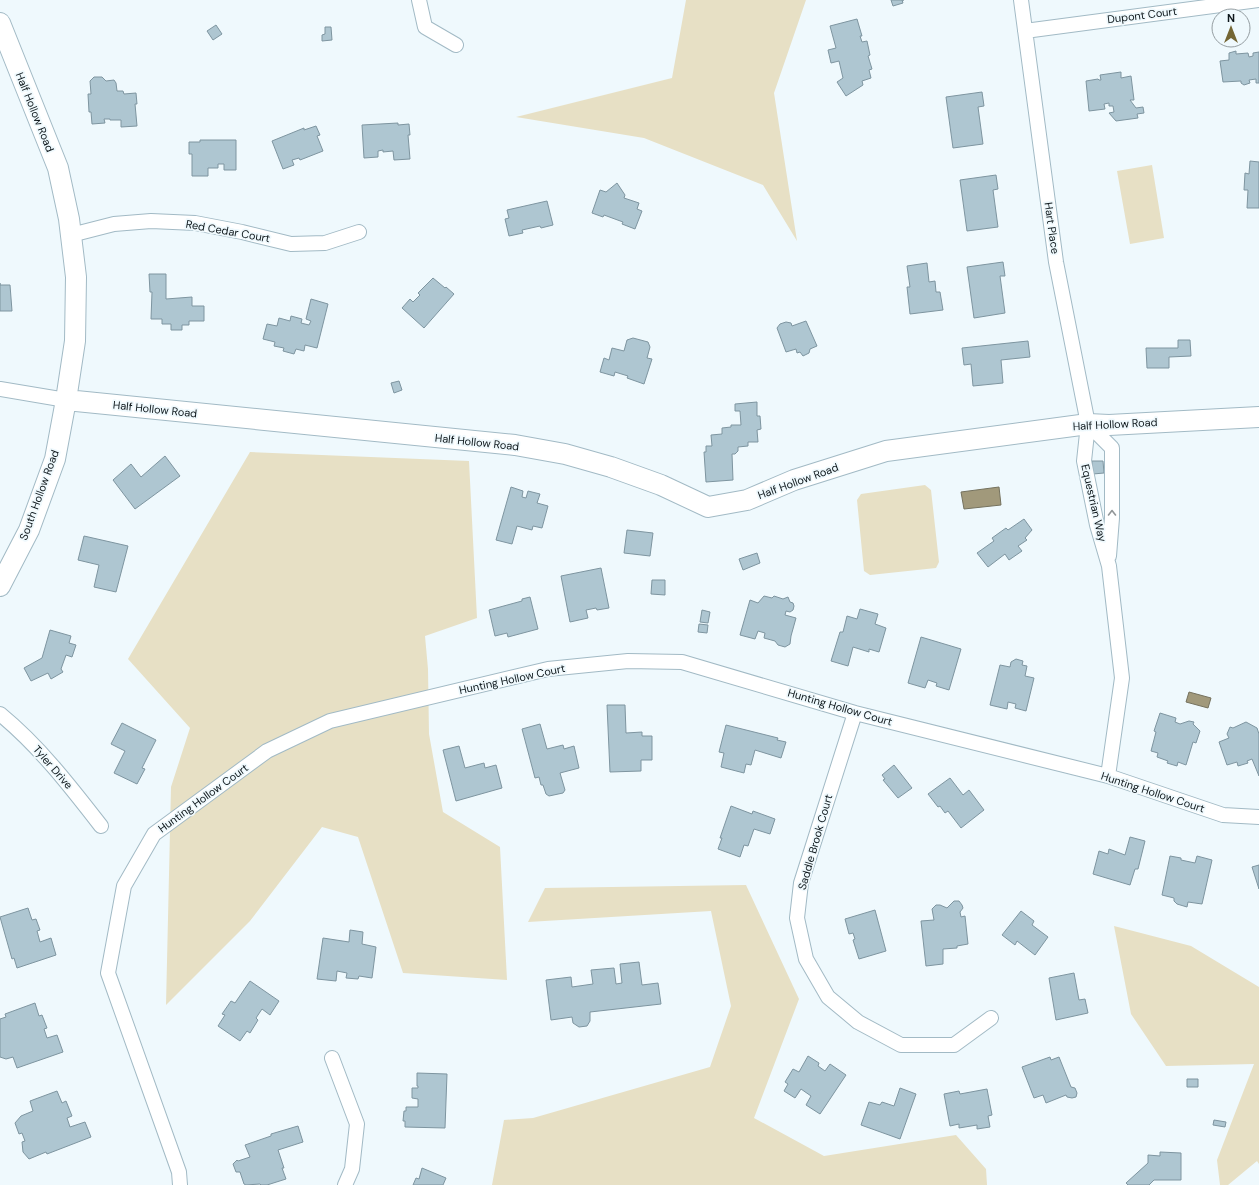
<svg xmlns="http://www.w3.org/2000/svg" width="1259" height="1185" font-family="'DM Sans',sans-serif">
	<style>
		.green { fill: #e7e0c5 }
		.water { fill: #a1997b; stroke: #75725e }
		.building { fill: #aec6d1; stroke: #7e95a0 }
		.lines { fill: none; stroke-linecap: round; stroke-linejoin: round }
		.street-casing { stroke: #a2bac5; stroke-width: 16 }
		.secondary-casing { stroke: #a2bac5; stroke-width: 22 }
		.street { stroke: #fff; stroke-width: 14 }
		.secondary { stroke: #fff; stroke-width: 20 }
		.oneway { stroke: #929698 }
		.labels { text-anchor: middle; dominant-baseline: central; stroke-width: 3.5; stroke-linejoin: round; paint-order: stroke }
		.street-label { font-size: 11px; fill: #0d161a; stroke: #eff9fd }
	</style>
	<rect width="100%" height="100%" fill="#eff9fd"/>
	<!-- green -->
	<path class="green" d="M 686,0 L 806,0 L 774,93 L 797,241 L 763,185 L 644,138 L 516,117 L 672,78 Z
		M 1152,165 L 1164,238 L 1130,244 L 1117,171 Z
		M 250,452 L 469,461 L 477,618 L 425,636 L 428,669 L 429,734 L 443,812 L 500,847 L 507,980 L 403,973 L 358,837 L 322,827 L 250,921 L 166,1005 L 171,787 L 190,728 L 128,659 Z
		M 925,485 L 931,490 L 939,562 L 936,568 L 870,575 L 864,571 L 857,500 L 861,494 Z
		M 746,885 L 799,999 L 754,1118 L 824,1156 L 956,1135 L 986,1169 L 987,1185 L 492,1185 L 504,1120 L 533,1118 L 710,1067 L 731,1006 L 711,911 L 528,922 L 545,888 Z
		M 1114,926 L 1191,946 L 1259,987 L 1259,1164 L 1257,1161 L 1228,1185 L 1220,1185 L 1217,1160 L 1254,1064 L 1166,1066 L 1131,1014 Z"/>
	<!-- water -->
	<path class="water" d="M 999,487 L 1001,505 L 964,509 L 961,492 Z
		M 1189,692 L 1211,698 L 1208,708 L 1186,702 Z"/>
	<!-- building -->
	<path class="building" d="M 891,0 L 904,0 L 902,0 L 903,3 L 893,6 Z
		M 857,19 L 862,36 L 860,36 L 862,42 L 867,41 L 870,55 L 868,56 L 872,69 L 869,70 L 871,78 L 862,81 L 863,85 L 846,96 L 837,82 L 843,78 L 839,61 L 831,63 L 828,50 L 836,48 L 830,26 Z
		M 216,25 L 222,34 L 213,40 L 207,31 Z
		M 325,27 L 331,27 L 332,40 L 322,41 L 322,35 L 325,34 Z
		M 1236,51 L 1236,54 L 1248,53 L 1249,57 L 1253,56 L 1253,53 L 1259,52 L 1259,83 L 1256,83 L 1256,79 L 1249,80 L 1250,83 L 1244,85 L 1241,83 L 1241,81 L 1223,82 L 1220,61 L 1229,60 L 1229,53 Z
		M 1121,72 L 1121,78 L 1131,76 L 1134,100 L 1130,100 L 1136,108 L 1143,107 L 1144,113 L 1137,114 L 1138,118 L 1116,121 L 1109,113 L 1114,112 L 1113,106 L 1109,106 L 1109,103 L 1104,104 L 1105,109 L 1089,111 L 1086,81 L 1098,79 L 1099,80 L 1101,80 L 1100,75 Z
		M 94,77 L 102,77 L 106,81 L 114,80 L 116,83 L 117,91 L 123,91 L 124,94 L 136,93 L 137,104 L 135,104 L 137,126 L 121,127 L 121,120 L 110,120 L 110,119 L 104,119 L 105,123 L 92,124 L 91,112 L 89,112 L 88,94 L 91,94 L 90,81 Z
		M 982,92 L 984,106 L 978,107 L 983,144 L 953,148 L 946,97 Z
		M 398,123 L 398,125 L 409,124 L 410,135 L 408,135 L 410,159 L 394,160 L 393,151 L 383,152 L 383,150 L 378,151 L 378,157 L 364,158 L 362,125 Z
		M 316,126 L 320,135 L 317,136 L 323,151 L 300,160 L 299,158 L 292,160 L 294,165 L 283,169 L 272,141 L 304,128 L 304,130 Z
		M 200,140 L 236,140 L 236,170 L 224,170 L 224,164 L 218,164 L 218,168 L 208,168 L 208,176 L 192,176 L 192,154 L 189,154 L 189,142 L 200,142 Z
		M 1250,161 L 1259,162 L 1259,208 L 1247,208 L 1248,190 L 1244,190 L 1245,173 L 1249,174 Z
		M 996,175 L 998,189 L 993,190 L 998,227 L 967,231 L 960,180 Z
		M 617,183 L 625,195 L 624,198 L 639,203 L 637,209 L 642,211 L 635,229 L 622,224 L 623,222 L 604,215 L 603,217 L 592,213 L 600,190 L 606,192 Z
		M 547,201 L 553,225 L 541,228 L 540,226 L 522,230 L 523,233 L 509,236 L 505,219 L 509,218 L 507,210 Z
		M 1003,262 L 1005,276 L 1000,276 L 1005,313 L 974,318 L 967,267 Z
		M 927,263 L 929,282 L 935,281 L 936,292 L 940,292 L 943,310 L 910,314 L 907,287 L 910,287 L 907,266 Z
		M 149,274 L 166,274 L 166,299 L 192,297 L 192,306 L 204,306 L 204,321 L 189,321 L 189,325 L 182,325 L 182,330 L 171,330 L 171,324 L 162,324 L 162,319 L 151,319 L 152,292 L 150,292 Z
		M 433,278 L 445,288 L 446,287 L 454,294 L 424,328 L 402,308 L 410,299 L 413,302 L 420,295 L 418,293 Z
		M 0,283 L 0,285 L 10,285 L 12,311 L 0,311 Z
		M 311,299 L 328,304 L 317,348 L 305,345 L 304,351 L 296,349 L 294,354 L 283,351 L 284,348 L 274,346 L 275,342 L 263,339 L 267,324 L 277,326 L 279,318 L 290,321 L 291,316 L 302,319 L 301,323 L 309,325 L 311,321 L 306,319 Z
		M 806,321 L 817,346 L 810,349 L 809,353 L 803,356 L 800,352 L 797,353 L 796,349 L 786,352 L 777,328 L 780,324 L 786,322 L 791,323 L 792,326 Z
		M 633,338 L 648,342 L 650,347 L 647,358 L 652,359 L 644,384 L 627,378 L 628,376 L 615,372 L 614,376 L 600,372 L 604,358 L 609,360 L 612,348 L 624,351 L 627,340 Z
		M 1178,340 L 1190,340 L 1191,356 L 1169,357 L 1169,368 L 1147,368 L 1146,348 L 1178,348 Z
		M 1028,341 L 1030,357 L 1001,360 L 1003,383 L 973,386 L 971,364 L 964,365 L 962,348 Z
		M 399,381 L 402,390 L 394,393 L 391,383 Z
		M 757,402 L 757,416 L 760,416 L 761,429 L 757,430 L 758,442 L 748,442 L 748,446 L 738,447 L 738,451 L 735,454 L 732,454 L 733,480 L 706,482 L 704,452 L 706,452 L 706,446 L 712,446 L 711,435 L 722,434 L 722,428 L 731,427 L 731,425 L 741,425 L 740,411 L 735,411 L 735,404 Z
		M 165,456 L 180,476 L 135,509 L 113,480 L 131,464 L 141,477 Z
		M 1092,461 L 1103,461 L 1104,473 L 1093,474 Z
		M 511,487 L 523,491 L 522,497 L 526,498 L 528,491 L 540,494 L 537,503 L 548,506 L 542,528 L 533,526 L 532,530 L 517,526 L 512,544 L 496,540 Z
		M 1024,519 L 1032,530 L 1025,538 L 1027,540 L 1018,546 L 1022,551 L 1009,560 L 1005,554 L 988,567 L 977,553 L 994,541 L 992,538 L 1006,528 L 1008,530 Z
		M 627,530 L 653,533 L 650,556 L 624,553 Z
		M 84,536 L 128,546 L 116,592 L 94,587 L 99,565 L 78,560 Z
		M 757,553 L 760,563 L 743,570 L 739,559 Z
		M 601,568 L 609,608 L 597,610 L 596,608 L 586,610 L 588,618 L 570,622 L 561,576 Z
		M 652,580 L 665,580 L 665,595 L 651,594 Z
		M 764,596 L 772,598 L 774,596 L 783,599 L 788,597 L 790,602 L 793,603 L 794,606 L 793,610 L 790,612 L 786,611 L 785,615 L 796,618 L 791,636 L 790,644 L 785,647 L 778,645 L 775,641 L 764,638 L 765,633 L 758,631 L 755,639 L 740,635 L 750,600 L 758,603 Z
		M 530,597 L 538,629 L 508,637 L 507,633 L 495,636 L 489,610 L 522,601 L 522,599 Z
		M 860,609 L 878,614 L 875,624 L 886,628 L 879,652 L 869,649 L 869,652 L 853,647 L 848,666 L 831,661 L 840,632 L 843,632 L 847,616 L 857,619 Z
		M 702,610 L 710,612 L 708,623 L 700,622 Z
		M 699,624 L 708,625 L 707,633 L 698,632 Z
		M 50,630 L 71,636 L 69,643 L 76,645 L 72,657 L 66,655 L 61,669 L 63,672 L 51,679 L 48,673 L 31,681 L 24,668 L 42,658 Z
		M 921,637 L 961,649 L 949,690 L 936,686 L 937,683 L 928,680 L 925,688 L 908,683 Z
		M 1016,659 L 1023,661 L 1022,665 L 1027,666 L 1025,676 L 1034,678 L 1026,711 L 1015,708 L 1016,704 L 1008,702 L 1007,709 L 990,705 L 1000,665 L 1010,667 L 1011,662 Z
		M 607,705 L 625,705 L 626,733 L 642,732 L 642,736 L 652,736 L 652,760 L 641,760 L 641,771 L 610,772 Z
		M 1160,713 L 1176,718 L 1175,722 L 1180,724 L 1189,721 L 1194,722 L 1193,724 L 1200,731 L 1196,743 L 1193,742 L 1186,765 L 1178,762 L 1177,766 L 1167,763 L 1168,761 L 1157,757 L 1158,753 L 1151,751 L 1156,732 L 1154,731 Z
		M 1246,722 L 1257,728 L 1259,734 L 1259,776 L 1252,759 L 1247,761 L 1248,763 L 1238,766 L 1237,762 L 1227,765 L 1219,742 L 1229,738 L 1227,734 L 1230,727 L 1233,728 Z
		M 122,723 L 156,740 L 142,768 L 145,769 L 137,784 L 114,773 L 125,751 L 111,744 Z
		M 540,724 L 547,749 L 563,745 L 564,749 L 574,746 L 579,768 L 560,773 L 565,790 L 563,793 L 549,796 L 546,794 L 543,785 L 541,785 L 539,777 L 535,778 L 522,729 Z
		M 726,725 L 778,738 L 777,740 L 786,742 L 781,758 L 755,750 L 751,765 L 746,764 L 744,773 L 721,767 L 724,753 L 719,752 Z
		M 459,746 L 465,768 L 484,763 L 485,768 L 496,765 L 502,788 L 456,801 L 443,750 Z
		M 894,765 L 912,788 L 898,798 L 883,780 L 885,779 L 882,775 Z
		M 950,778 L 963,795 L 969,790 L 984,810 L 961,828 L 948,811 L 945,813 L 940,806 L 938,807 L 928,794 Z
		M 731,806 L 752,814 L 753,811 L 775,819 L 770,834 L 754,829 L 748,846 L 744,845 L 740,857 L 718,849 L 722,838 L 720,838 Z
		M 1130,837 L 1145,841 L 1138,869 L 1135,869 L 1130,885 L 1093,874 L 1099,851 L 1108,854 L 1109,849 L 1125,855 Z
		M 1170,856 L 1181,858 L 1181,860 L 1195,863 L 1197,856 L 1212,860 L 1202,904 L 1188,902 L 1187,907 L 1177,904 L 1174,901 L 1174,898 L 1162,895 Z
		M 1259,865 L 1259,889 L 1252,867 Z
		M 954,901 L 959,901 L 962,905 L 963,908 L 960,912 L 961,917 L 965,916 L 968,944 L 957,946 L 957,948 L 943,949 L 943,964 L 926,966 L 921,921 L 934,920 L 932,909 L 936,905 L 940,905 L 947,908 Z
		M 28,908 L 32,920 L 36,919 L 40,930 L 37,931 L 40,942 L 51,938 L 56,955 L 17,968 L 14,958 L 12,959 L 0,917 Z
		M 875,910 L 886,951 L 859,959 L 853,940 L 855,939 L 853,933 L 849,934 L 845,919 Z
		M 1021,911 L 1034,921 L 1032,925 L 1048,937 L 1035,955 L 1017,941 L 1015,945 L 1002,935 Z
		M 350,930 L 363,932 L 362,944 L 376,947 L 372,978 L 359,976 L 358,979 L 346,978 L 347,973 L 337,971 L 336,981 L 317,979 L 323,938 L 349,942 Z
		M 639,962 L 642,985 L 658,983 L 661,1004 L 590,1012 L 590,1021 L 587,1026 L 579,1027 L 573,1023 L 572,1017 L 551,1020 L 546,980 L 571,977 L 572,987 L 593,984 L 591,970 L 614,968 L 616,984 L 622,983 L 620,964 Z
		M 1074,973 L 1079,1000 L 1085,999 L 1088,1013 L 1056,1020 L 1049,978 Z
		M 250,981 L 279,1001 L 270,1015 L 262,1009 L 256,1018 L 258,1020 L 250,1033 L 247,1031 L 240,1041 L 218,1026 L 225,1015 L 222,1014 L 231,1001 L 235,1003 Z
		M 35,1003 L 39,1016 L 42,1015 L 47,1028 L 44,1029 L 47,1038 L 57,1035 L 63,1052 L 17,1068 L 13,1057 L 6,1059 L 0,1057 L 0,1019 L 6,1017 L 5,1014 Z
		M 808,1056 L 819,1063 L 818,1066 L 825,1071 L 830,1064 L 846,1075 L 820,1114 L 806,1105 L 811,1096 L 801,1089 L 795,1098 L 784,1091 L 788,1084 L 785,1082 L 793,1069 L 799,1072 Z
		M 1050,1057 L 1051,1060 L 1059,1057 L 1071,1087 L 1075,1088 L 1077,1093 L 1076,1097 L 1072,1098 L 1067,1097 L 1066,1095 L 1046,1103 L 1043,1095 L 1034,1098 L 1022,1067 Z
		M 417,1073 L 447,1074 L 445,1128 L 405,1127 L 405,1121 L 403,1121 L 404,1111 L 406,1111 L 406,1107 L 418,1107 L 418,1099 L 412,1098 L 412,1088 L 418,1088 L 418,1086 L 417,1086 Z
		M 1187,1079 L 1198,1079 L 1198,1087 L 1187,1087 Z
		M 900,1088 L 916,1094 L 900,1139 L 861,1125 L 869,1102 L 880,1105 L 882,1102 L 894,1106 Z
		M 987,1089 L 992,1115 L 988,1116 L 990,1127 L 977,1129 L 977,1125 L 959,1128 L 959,1124 L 950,1126 L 944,1094 L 959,1091 L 960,1094 Z
		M 57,1091 L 62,1103 L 66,1101 L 72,1116 L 67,1118 L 70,1127 L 85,1122 L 91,1137 L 47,1154 L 46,1152 L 29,1159 L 23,1152 L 22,1142 L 25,1141 L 22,1133 L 19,1134 L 15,1123 L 21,1116 L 33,1111 L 30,1101 Z
		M 1214,1120 L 1226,1122 L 1225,1127 L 1213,1125 Z
		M 298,1126 L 303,1142 L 278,1150 L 284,1168 L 282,1168 L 286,1179 L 267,1185 L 261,1185 L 260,1184 L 246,1185 L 244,1184 L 240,1172 L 236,1172 L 233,1164 L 237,1160 L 238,1161 L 250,1157 L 245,1145 L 271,1136 L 271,1134 Z
		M 1160,1152 L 1181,1153 L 1181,1180 L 1154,1180 L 1149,1185 L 1128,1185 L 1126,1183 L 1148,1163 L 1148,1155 L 1160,1156 Z
		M 422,1168 L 446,1178 L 443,1185 L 413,1185 L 416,1178 L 419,1179 Z"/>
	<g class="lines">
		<!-- street casing -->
		<g class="street-casing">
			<path id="street" d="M 419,0 L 425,27 L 456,45
				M 1021,0 L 1056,262 L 1088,424 L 1084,461 L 1097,525 L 1109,566 L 1122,678 L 1108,776
				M 1025,31 L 1259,0
				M 71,235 L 114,224 L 151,221 L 195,223 L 242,232 L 291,244 L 325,243 L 359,232
				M 0,389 L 66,400
				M 1088,424 L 1112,448 L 1112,518 L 1109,556
				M 855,713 L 801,883 L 797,918 L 806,959 L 828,997 L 858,1022 L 901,1045 L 954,1045 L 991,1018
				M 0,714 C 39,746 70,786 101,826
				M 332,1058 L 357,1124 L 352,1169 L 345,1185
				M 180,1185 L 179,1172 L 108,973 L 124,886 L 154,834 L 267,751 L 330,721 L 548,669 L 628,661 L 682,662 L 855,713 L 1108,776 L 1223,815 L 1259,817"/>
		</g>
		<!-- secondary casing -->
		<g class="secondary-casing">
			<path id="secondary" d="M 0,23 L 58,168 L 69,219 L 76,277 L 75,341 L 66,400 L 55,459 L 29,530 L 0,586
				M 66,400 L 515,445 L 565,454 L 611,467 L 661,485 L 708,507 L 747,500 L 794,480 L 886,451 L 1088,424 L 1109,425 L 1259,417"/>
		</g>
		<!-- street -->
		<use href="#street" class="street"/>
		<!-- secondary -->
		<use href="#secondary" class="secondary"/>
	</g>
	<!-- one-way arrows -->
	<defs><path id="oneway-chevron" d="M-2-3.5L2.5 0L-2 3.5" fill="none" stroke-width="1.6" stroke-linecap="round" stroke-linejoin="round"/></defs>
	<use class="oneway" href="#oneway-chevron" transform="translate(1112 513) rotate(-90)"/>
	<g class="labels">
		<!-- street labels -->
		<g class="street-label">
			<text transform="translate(1142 15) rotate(-7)">Dupont Court</text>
			<text transform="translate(35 112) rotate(68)">Half Hollow Road</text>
			<text transform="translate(1052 228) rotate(82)">Hart Place</text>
			<text transform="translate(228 231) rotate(10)">Red Cedar Court</text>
			<text transform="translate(155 409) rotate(6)">Half Hollow Road</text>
			<text transform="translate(1115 424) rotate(-3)">Half Hollow Road</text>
			<text transform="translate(477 442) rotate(6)">Half Hollow Road</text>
			<text transform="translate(798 481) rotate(-20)">Half Hollow Road</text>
			<text transform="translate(39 495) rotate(-70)">South Hollow Road</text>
			<text transform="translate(1094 503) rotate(77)">Equestrian Way</text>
			<text transform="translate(512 679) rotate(-12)">Hunting Hollow Court</text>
			<text transform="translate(840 707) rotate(16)">Hunting Hollow Court</text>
			<text transform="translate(53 767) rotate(49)">Tyler Drive</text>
			<text transform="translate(1153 792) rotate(18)">Hunting Hollow Court</text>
			<text transform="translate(203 798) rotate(-36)">Hunting Hollow Court</text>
			<text transform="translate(815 842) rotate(-74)">Saddle Brook Court</text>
		</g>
	</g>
	<!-- north arrow -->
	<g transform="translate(1231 28)"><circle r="19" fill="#eff9fd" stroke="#959ea2"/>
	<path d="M0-3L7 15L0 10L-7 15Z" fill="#746634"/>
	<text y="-6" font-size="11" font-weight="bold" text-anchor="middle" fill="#0d161a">N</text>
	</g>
</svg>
